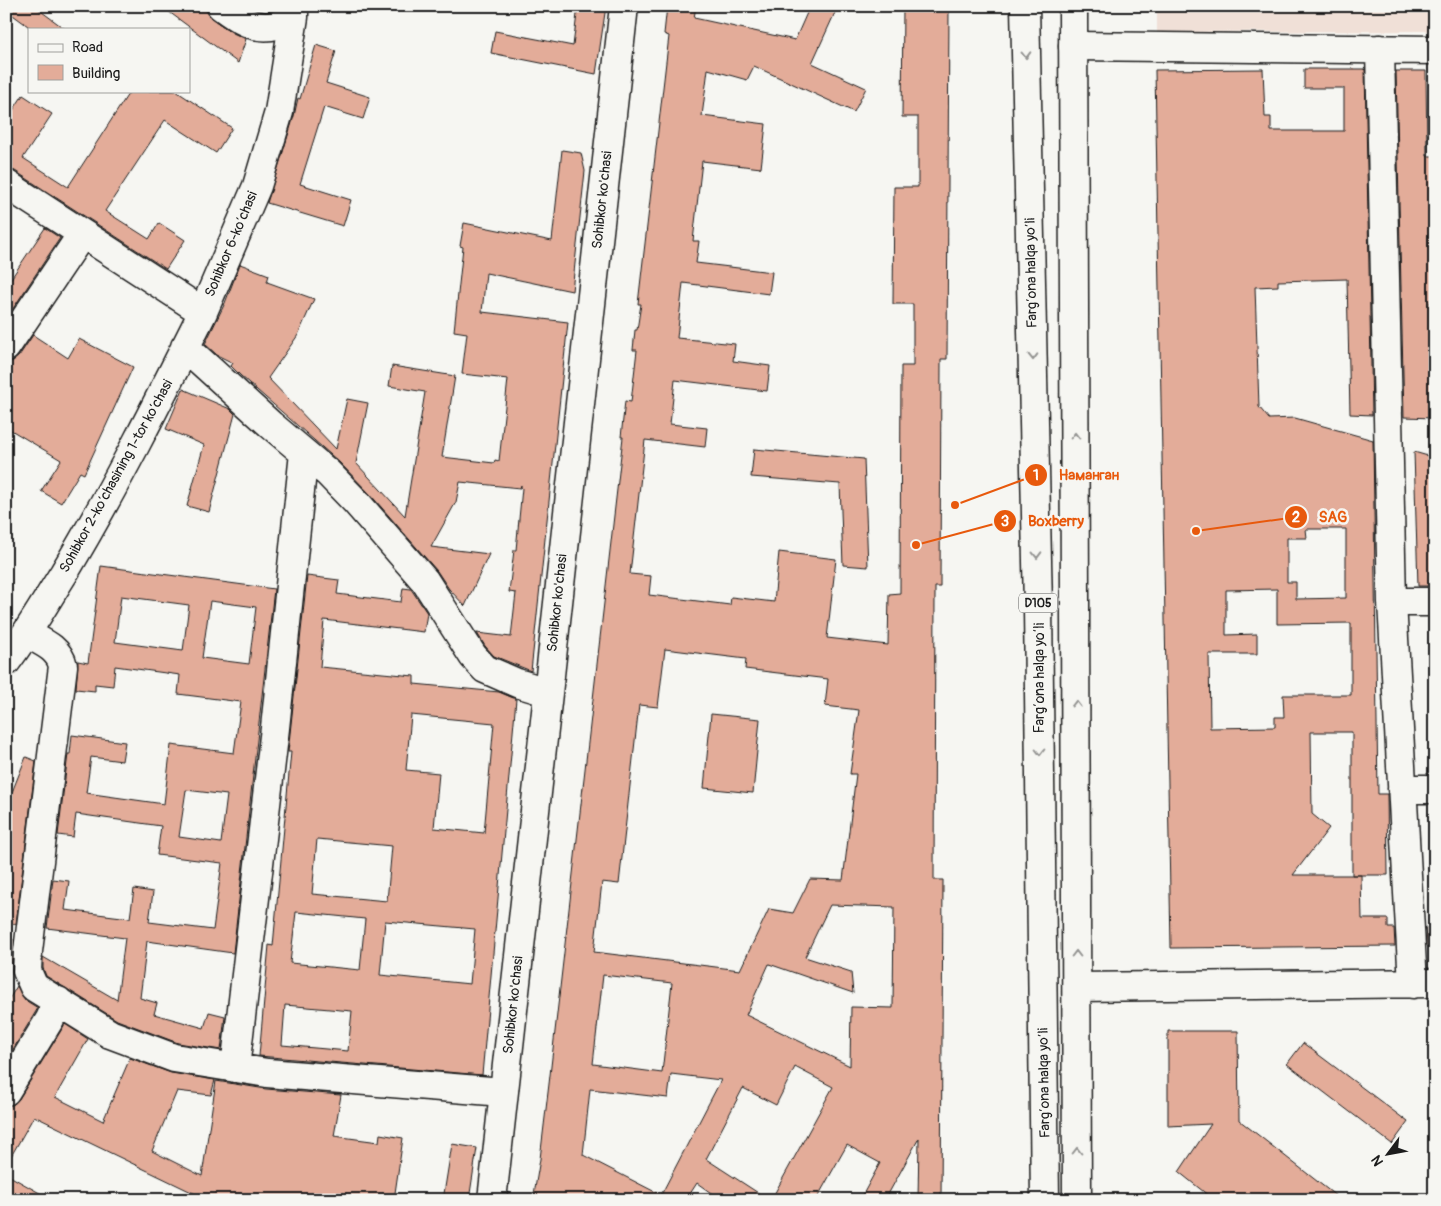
<svg xmlns="http://www.w3.org/2000/svg" width="1441" height="1206" font-family="Pangolin,sans-serif">
	<style>
		.built { fill: #f0e0d7 }
		.building { fill: #e3ac99; stroke: #1c1c1c; fill-rule: evenodd }
		.lines { fill: none; stroke-linecap: round; stroke-linejoin: round }
		.street-casing { stroke: #1c1c1c; stroke-width: 31 }
		.secondary-casing { stroke: #1c1c1c; stroke-width: 31 }
		.highway-casing { stroke: #1c1c1c; stroke-width: 31 }
		.street { stroke: #f6f6f2; stroke-width: 28 }
		.secondary { stroke: #f6f6f2; stroke-width: 28 }
		.highway { stroke: #f6f6f2; stroke-width: 28 }
		.oneway { stroke: #949492 }
		.labels { text-anchor: middle; dominant-baseline: central; stroke-width: 5; stroke-linejoin: round; paint-order: stroke }
		.shield { fill: #f6f6f2; stroke: #5d5d5c; stroke-width: 1 }
		.shield-label { font-size: 12px; font-weight: bold; fill: #1c1c1c }
		.street-label { font-size: 14px; fill: #1c1c1c; stroke: #f6f6f2 }
		.leader { fill: none; stroke: #e8590c; stroke-width: 2 }
		.callout-dot { fill: #e8590c; stroke: #f6f6f2; stroke-width: 2 }
		.mark-label { font-size: 15px; text-anchor: middle; font-weight: bold; fill: #fff }
		.callout-label { font-size: 15px; text-anchor: middle; font-weight: bold; fill: #e8590c; stroke: #f6f6f2; stroke-width: 5; stroke-linejoin: round; paint-order: stroke }
	</style>
	<rect width="100%" height="100%" fill="#f6f6f2"/>
	<filter id="ink" filterUnits="userSpaceOnUse"><feTurbulence type="fractalNoise" baseFrequency=".02" numOctaves="2"/><feDisplacementMap in="SourceGraphic" scale="10" xChannelSelector="R" yChannelSelector="G"/><feConvolveMatrix kernelMatrix="1 2 1 2 8 2 1 2 1" color-interpolation-filters="sRGB"/></filter>
	<g filter="url(#ink)">
		<!-- built -->
		<path class="built" d="M 1157,6 L 1435,6 L 1435,31 L 1157,32 Z"/>
		<!-- building -->
		<path class="building" d="M 6,6 L 34,6 L 65,29 L 32,29 L 6,10 Z
			M 161,6 L 193,6 L 206,10 L 211,18 L 218,23 L 233,33 L 246,39 L 238,63 Z
			M 578,6 L 606,6 L 596,74 L 491,53 L 495,31 L 573,46 Z
			M 667,6 L 696,6 L 694,18 L 795,40 L 810,6 L 838,6 L 812,63 L 866,88 L 854,112 L 754,66 L 747,80 L 708,69 L 702,116 L 766,124 L 761,168 L 702,161 L 693,241 L 699,241 L 696,263 L 772,272 L 769,294 L 683,283 L 677,338 L 735,344 L 733,361 L 770,366 L 767,391 L 675,380 L 670,424 L 707,428 L 705,447 L 645,440 L 630,574 L 651,576 L 649,595 L 730,605 L 731,597 L 774,602 L 779,552 L 836,559 L 827,638 L 888,645 L 889,594 L 900,593 L 901,366 L 913,366 L 913,304 L 893,304 L 894,187 L 918,187 L 918,117 L 902,117 L 903,6 L 949,6 L 947,359 L 941,359 L 940,587 L 935,587 L 934,880 L 943,880 L 941,1200 L 918,1200 L 919,1138 L 885,1200 L 860,1200 L 880,1163 L 847,1145 L 816,1200 L 771,1200 L 833,1087 L 795,1067 L 776,1105 L 743,1088 L 706,1159 L 769,1200 L 721,1200 L 697,1183 L 686,1200 L 533,1200 L 540,1159 L 549,1084 L 623,437 L 621,437 L 625,401 L 631,402 L 637,350 L 633,350 L 635,330 L 637,330 L 641,304 L 638,304 L 669,36 L 664,34 ZM 665,649 L 746,659 L 745,669 L 828,679 L 825,706 L 859,710 L 850,774 L 856,774 L 843,880 L 810,879 L 793,913 L 769,909 L 740,970 L 594,952 L 602,882 L 619,884 L 639,705 L 658,707 ZM 830,905 L 894,907 L 893,1008 L 851,1007 L 850,1066 L 746,1015 L 769,964 L 853,993 L 851,972 L 805,957 ZM 603,975 L 672,983 L 662,1073 L 593,1064 ZM 671,1074 L 721,1080 L 661,1195 L 583,1155 L 590,1089 L 668,1098 Z
			M 316,45 L 336,51 L 326,83 L 370,97 L 363,119 L 324,107 L 300,184 L 351,200 L 343,226 L 267,203 L 294,116 L 298,98 L 300,99 Z
			M 1263,69 L 1265,117 L 1271,117 L 1271,131 L 1344,131 L 1344,88 L 1304,88 L 1304,69 L 1365,69 L 1372,415 L 1350,414 L 1347,279 L 1278,281 L 1278,286 L 1255,287 L 1259,407 L 1269,419 L 1295,418 L 1373,440 L 1378,794 L 1387,794 L 1388,875 L 1352,875 L 1352,732 L 1311,732 L 1312,814 L 1329,828 L 1293,875 L 1361,875 L 1362,919 L 1388,919 L 1388,928 L 1394,928 L 1395,946 L 1171,948 L 1155,70 ZM 1306,529 L 1346,529 L 1346,598 L 1296,599 L 1296,582 L 1287,582 L 1287,538 L 1307,538 ZM 1277,589 L 1277,624 L 1351,623 L 1351,695 L 1283,695 L 1284,717 L 1275,717 L 1275,727 L 1210,728 L 1209,654 L 1257,654 L 1257,634 L 1226,635 L 1226,590 Z
			M 1396,71 L 1426,71 L 1427,156 L 1435,156 L 1435,194 L 1431,195 L 1433,236 L 1435,236 L 1435,302 L 1430,302 L 1431,389 L 1435,389 L 1435,418 L 1404,417 Z
			M 130,91 L 176,91 L 232,128 L 216,153 L 165,120 L 105,211 L 149,239 L 159,223 L 185,240 L 166,269 L 15,171 L 6,168 L 6,121 L 23,95 L 52,114 L 23,158 L 68,187 Z
			M 562,150 L 581,153 L 585,171 L 572,291 L 486,273 L 482,312 L 568,322 L 531,671 L 494,656 L 485,646 L 477,633 L 511,637 L 516,593 L 509,592 L 514,550 L 516,550 L 522,488 L 521,488 L 521,485 L 520,488 L 460,482 L 456,502 L 431,547 L 489,554 L 465,606 L 449,589 L 437,571 L 368,492 L 339,462 L 241,376 L 231,366 L 233,363 L 217,355 L 205,344 L 225,303 L 240,264 L 269,275 L 267,282 L 314,299 L 298,335 L 268,378 L 336,449 L 347,399 L 368,403 L 356,463 L 405,516 L 425,392 L 389,386 L 392,366 L 455,376 L 442,457 L 494,463 L 495,460 L 499,461 L 508,379 L 462,374 L 467,333 L 454,331 L 463,247 L 460,246 L 464,223 L 552,241 Z
			M 45,228 L 60,238 L 6,319 L 6,286 Z
			M 33,335 L 68,358 L 79,339 L 133,367 L 84,474 L 80,472 L 61,503 L 41,491 L 61,460 L 6,427 L 6,362 L 13,361 L 19,356 Z
			M 183,389 L 230,409 L 235,414 L 209,512 L 187,506 L 204,445 L 166,429 Z
			M 754,449 L 864,459 L 868,567 L 843,565 L 840,484 L 751,477 Z
			M 1414,452 L 1435,458 L 1435,586 L 1418,586 Z
			M 101,566 L 274,589 L 233,953 L 147,941 L 140,998 L 157,1003 L 154,1014 L 204,1028 L 209,1012 L 225,1016 L 221,1050 L 178,1043 L 117,1020 L 46,976 L 43,968 L 43,957 L 117,1000 L 125,938 L 47,928 L 53,879 L 69,881 L 65,910 L 130,918 L 134,889 L 153,892 L 149,922 L 213,930 L 222,863 L 157,855 L 161,826 L 76,814 L 73,837 L 58,835 L 68,754 L 70,754 L 72,735 L 125,742 L 122,761 L 91,757 L 86,793 L 164,804 L 171,745 L 234,753 L 241,702 L 178,694 L 180,675 L 115,666 L 113,686 L 95,684 L 95,691 L 76,689 L 78,661 L 88,663 ZM 121,596 L 189,605 L 183,651 L 115,642 ZM 210,601 L 256,607 L 249,664 L 202,658 ZM 186,790 L 227,795 L 221,843 L 179,837 Z
			M 307,576 L 339,580 L 337,594 L 401,602 L 403,588 L 411,589 L 427,613 L 424,632 L 324,620 L 320,667 L 414,676 L 414,684 L 499,692 L 516,699 L 482,1075 L 259,1056 L 269,945 L 273,946 L 291,752 L 288,752 ZM 411,715 L 494,723 L 484,833 L 434,828 L 439,773 L 406,770 ZM 317,839 L 392,846 L 387,901 L 312,894 ZM 296,912 L 365,919 L 360,970 L 290,963 ZM 385,921 L 475,929 L 470,984 L 380,975 ZM 285,1005 L 352,1011 L 348,1051 L 282,1045 Z
			M 711,714 L 760,719 L 753,793 L 704,788 Z
			M 26,757 L 36,761 L 16,924 L 6,923 L 6,874 L 11,825 L 6,823 L 6,807 Z
			M 1435,927 L 1435,946 L 1427,946 L 1426,928 Z
			M 6,936 L 14,940 L 12,964 L 6,961 Z
			M 17,986 L 25,1000 L 38,1008 L 6,1061 L 6,1004 Z
			M 65,1024 L 88,1039 L 55,1097 L 103,1121 L 130,1058 L 171,1073 L 215,1080 L 211,1095 L 177,1091 L 152,1151 L 202,1176 L 216,1081 L 266,1089 L 341,1095 L 334,1136 L 379,1142 L 380,1134 L 403,1138 L 394,1200 L 208,1200 L 34,1116 L 6,1165 L 6,1107 L 14,1104 L 19,1099 Z
			M 1168,1031 L 1238,1031 L 1239,1120 L 1341,1200 L 1214,1200 L 1179,1172 L 1211,1124 L 1168,1126 Z
			M 1303,1043 L 1408,1122 L 1392,1144 L 1287,1064 Z
			M 452,1144 L 477,1148 L 469,1200 L 443,1200 Z
			M 6,1174 L 52,1200 L 6,1200 Z"/>
		<g class="lines">
			<!-- street casing -->
			<g class="street-casing">
				<path id="street" d="M 221,6 C 237,18 255,31 276,25 C 282,23 288,19 294,17
					M 1073,46 L 1435,50
					M 1380,49 L 1392,602 L 1413,984
					M 6,184 L 203,312 L 257,186 L 279,112 L 294,17 L 294,6
					M 6,347 L 82,234
					M 185,347 L 271,425 L 328,473 L 356,502 L 425,581 L 473,656 L 485,669 L 517,683 L 547,692
					M 1392,602 L 1435,602
					M 27,634 C 42,642 59,648 63,666 L 28,951 L 27,971 L 34,987 L 110,1034 L 174,1058 L 267,1073 L 503,1092
					M 6,662 C 28,633 45,603 64,573 C 115,488 159,400 203,312
					M 1402,789 L 1435,789
					M 1077,987 L 1435,983
					M 235,1068 L 275,728 L 304,453
					M 6,1091 L 50,1019 L 58,1001"/>
			</g>
			<!-- secondary casing -->
			<g class="secondary-casing">
				<path id="secondary" d="M 492,1200 L 624,6"/>
			</g>
			<!-- highway casing -->
			<g class="highway-casing">
				<path id="highway" d="M 1025,6 L 1038,607 L 1045,1200
					M 1073,6 L 1077,1200"/>
			</g>
			<!-- street -->
			<use href="#street" class="street"/>
			<!-- secondary -->
			<use href="#secondary" class="secondary"/>
			<!-- highway -->
			<use href="#highway" class="highway"/>
		</g>
		<!-- one-way arrows -->
		<defs><path id="oneway-chevron" d="M-2-3.5L2.5 0L-2 3.5" fill="none" stroke-width="1.6" stroke-linecap="round" stroke-linejoin="round" transform="scale(1.25)"/></defs>
		<g class="oneway">
			<use href="#oneway-chevron" transform="translate(1026 55) rotate(89)"/>
			<use href="#oneway-chevron" transform="translate(1033 357) rotate(89)"/>
			<use href="#oneway-chevron" transform="translate(1075 436) rotate(-90)"/>
			<use href="#oneway-chevron" transform="translate(1037 555) rotate(89)"/>
			<use href="#oneway-chevron" transform="translate(1076 704) rotate(-90)"/>
			<use href="#oneway-chevron" transform="translate(1040 752) rotate(90)"/>
			<use href="#oneway-chevron" transform="translate(1076 954) rotate(-90)"/>
			<use href="#oneway-chevron" transform="translate(1077 1151) rotate(-90)"/>
		</g>
	</g>
	<g class="labels">
		<!-- shield labels -->
		<rect class="shield" x="1019" y="593.5" width="38" height="19" rx="4"/>
		<g class="shield-label">
			<text x="1038" y="603">D105</text>
		</g>
		<!-- street labels -->
		<g class="street-label">
			<text transform="translate(602 200) rotate(-84)">Sohibkor ko'chasi</text>
			<text transform="translate(231 244) rotate(-67)">Sohibkor 6-koʼchasi</text>
			<text transform="translate(1031 273) rotate(-91)">Farg‘ona halqa yo‘li</text>
			<text transform="translate(116 476) rotate(-61)">Sohibkor 2-ko‘chasining 1-tor ko‘chasi</text>
			<text transform="translate(557 603) rotate(-84)">Sohibkor ko'chasi</text>
			<text transform="translate(1039 678) rotate(-90)">Farg‘ona halqa yo‘li</text>
			<text transform="translate(513 1005) rotate(-84)">Sohibkor ko'chasi</text>
			<text transform="translate(1044 1083) rotate(-91)">Farg‘ona halqa yo‘li</text>
		</g>
	</g>
	<!-- callouts -->
	<path class="leader" d="M955 505L1036 475M1196 531L1296 517M916 545L1005 521"/>
	<g class="callout-dot">
		<circle cx="955" cy="505" r="5"/>
		<circle cx="1196" cy="531" r="5"/>
		<circle cx="916" cy="545" r="5"/>
		<circle cx="1036" cy="475" r="12"/>
		<circle cx="1296" cy="517" r="12"/>
		<circle cx="1005" cy="521" r="12"/>
	</g>
	<g class="mark-label">
		<text x="1036" y="480">1</text>
		<text x="1296" y="522">2</text>
		<text x="1005" y="526">3</text>
	</g>
	<g class="callout-label">
		<text x="1089" y="480">Наманган</text>
		<text x="1333" y="522">SAG</text>
		<text x="1056" y="526">Boxberry</text>
	</g>
	<!-- margin -->
	<rect width="1441" height="1206" fill="none" stroke="#f6f6f2" stroke-width="25"/>
	<rect x="12" y="12" width="1416" height="1181" fill="none" stroke="#1c1c1c" stroke-width="2" filter="url(#ink)"/>
	<!-- legend -->
	<rect x="28" y="28" width="162" height="65" fill="#f6f6f2" stroke="#9f9f9c"/>
	<rect x="38" y="44" width="25" height="8" fill="#f6f6f2" stroke="#9f9f9c"/>
	<text x="72" y="52" font-size="15" fill="#1c1c1c">Road</text>
	<rect x="38" y="65" width="25" height="15" fill="#e3ac99" stroke="#9f9f9c"/>
	<text x="72" y="78" font-size="15" fill="#1c1c1c">Building</text>
	<!-- north arrow -->
	<g transform="translate(1388 1154) rotate(238)" stroke="#f6f6f2" stroke-width="4" paint-order="stroke">
	<path d="M0-4L9 19L0 12L-9 19Z" fill="#1c1c1c"/>
	<text y="-8" font-size="14" font-weight="bold" text-anchor="middle" fill="#1c1c1c">N</text>
	</g>
</svg>
